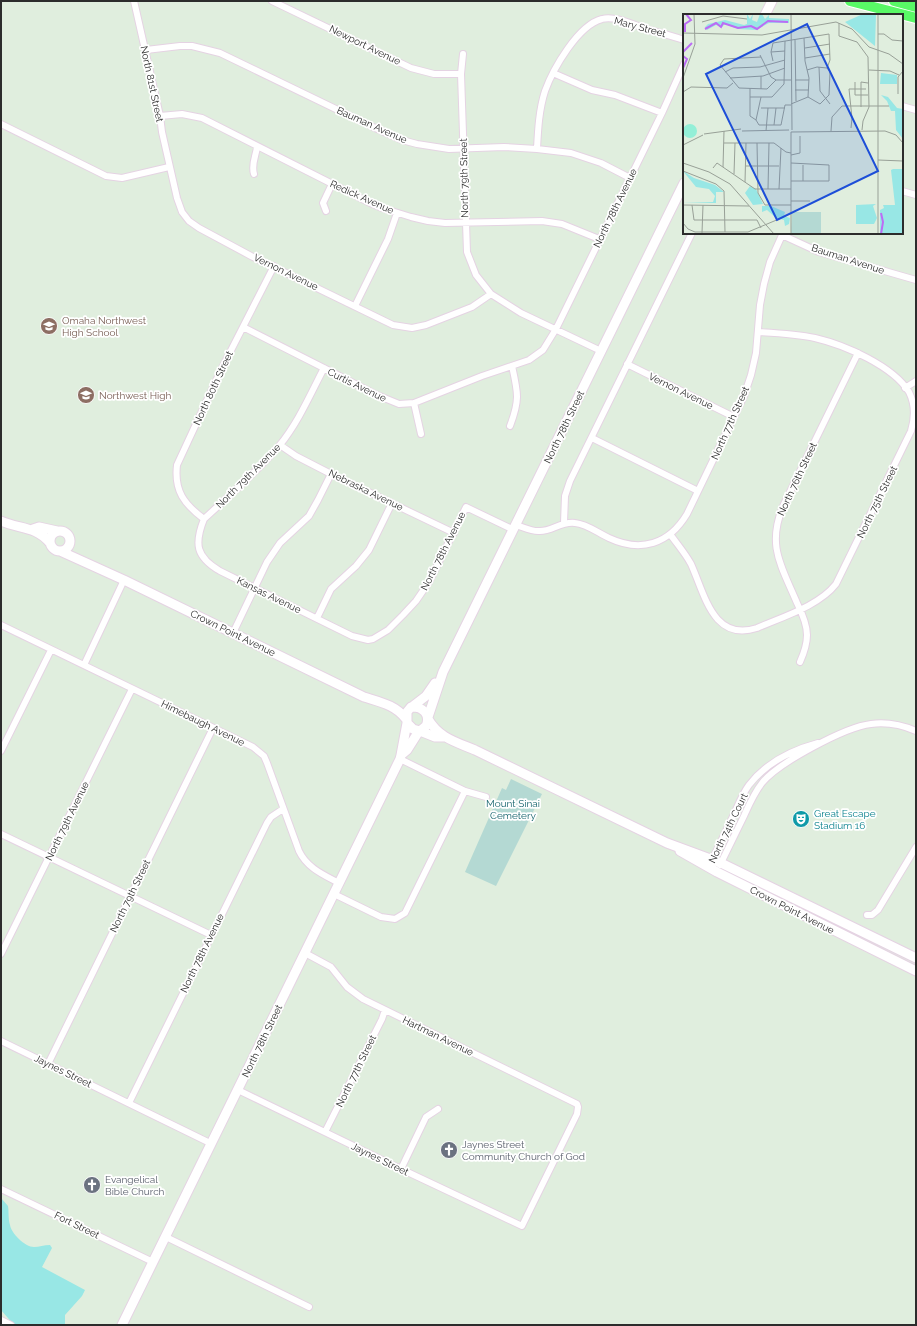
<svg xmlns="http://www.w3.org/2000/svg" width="917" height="1326" font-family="Raleway,sans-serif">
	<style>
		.green { fill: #98e7e5 }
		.cemetery { fill: #b4d9d3 }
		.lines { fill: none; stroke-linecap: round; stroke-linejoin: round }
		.street-casing { stroke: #e5d3e3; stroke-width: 8 }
		.secondary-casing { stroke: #e5d3e3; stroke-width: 11 }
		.primary-casing { stroke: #fff; stroke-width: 12 }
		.street { stroke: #fff; stroke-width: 6 }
		.secondary { stroke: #fff; stroke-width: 9 }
		.primary { stroke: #59f866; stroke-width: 10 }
		.labels { text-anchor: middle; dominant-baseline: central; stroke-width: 3.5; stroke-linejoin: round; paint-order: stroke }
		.street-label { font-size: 10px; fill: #2c2c2c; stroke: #fff }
		.education-label { font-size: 10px; fill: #785e54; stroke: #fff; text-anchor: start }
		.park-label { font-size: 10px; fill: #17656e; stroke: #fff }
		.culture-label { font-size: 10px; fill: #0d838f; stroke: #fff; text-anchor: start }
		.worship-label { font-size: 10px; fill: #5b616d; stroke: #fff; text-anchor: start }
		.inset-river { fill: none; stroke: #bc6cf5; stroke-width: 2 }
		.inset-road { fill: none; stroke: #98a097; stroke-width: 1 }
		.view { fill: #1d4ed8; fill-opacity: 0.15; stroke: #1d4ed8; stroke-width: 2 }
		.inset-edge { fill: none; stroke: #2c2c2c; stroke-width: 2 }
	</style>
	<rect width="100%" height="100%" fill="#e0eede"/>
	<!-- green -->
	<path class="green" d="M 1,1198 L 8,1206 C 9,1212 8,1218 10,1225 C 11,1233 25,1247 34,1247 C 39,1247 44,1245 50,1245 L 52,1248 L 42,1267 L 85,1290 L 82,1296 L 65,1315 L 65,1325 L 14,1325 L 1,1310 Z"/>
	<!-- cemetery -->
	<path class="cemetery" d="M 511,779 L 542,794 L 496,886 L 465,872 L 502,788 L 506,790 Z"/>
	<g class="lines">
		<!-- street casing -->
		<g class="street-casing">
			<path id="street" d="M 134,1 L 160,116 L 162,132 L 177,198 L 182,212 L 189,221 L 199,228 L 251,256 L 393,325 L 412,328 L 426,325 L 472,307 L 491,294 L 521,313 L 601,351
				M 272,1 L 411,68 L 434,74 L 461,74
				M 146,50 L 180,46 L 192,46 L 220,53 L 373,127 L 402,140 L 417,144 L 449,149 L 504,147 L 537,149 L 571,153 L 601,163 L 630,178
				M 463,54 L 461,74 L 467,252 L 476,275 L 491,294
				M 553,73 L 592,90 L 615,95 L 662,113
				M 902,106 L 916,110
				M 160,116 L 182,114 L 202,118 L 368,202 L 382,208 L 411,217 L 428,221 L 445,223 L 542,221 L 562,224 L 599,239
				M 1,124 L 106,176 L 122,178 L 169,167
				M 537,149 C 538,129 539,110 545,91 C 553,69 578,25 602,19 C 615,15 636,26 649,30 C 661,33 672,36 684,40
				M 254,174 C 251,164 256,156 257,147
				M 902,191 L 916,195
				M 326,211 L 323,203 L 332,184
				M 782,235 L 819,252 L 916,280
				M 355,306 L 388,239 L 397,213
				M 243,327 L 377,395 L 399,404 L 414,403 L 482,376 L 529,360 L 543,350 L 556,329 L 662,113 L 684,64
				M 627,364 L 734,417
				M 324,368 C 310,395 298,423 279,446 C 257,472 230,495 204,519 C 194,544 196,557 220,571 L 352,636 L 368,640 L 373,639 L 388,630 L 403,615 L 416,601 L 429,582 L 466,507 L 514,530
				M 905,388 L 916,381
				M 414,403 L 421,434
				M 510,426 C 520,400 518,393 512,366
				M 592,438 L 698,491
				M 280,445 L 296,456 L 331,474 L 454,533
				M 204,519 C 184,504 174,491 177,465 L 222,368 L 274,266
				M 564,523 L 565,496 L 570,481 L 692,233
				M 516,525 C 523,527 532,532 540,531 C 552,531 562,521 575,523 C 587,524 598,533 609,538 C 641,553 669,544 687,514 L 744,396 L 751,375 L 756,353 L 760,305 L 764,284 L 770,262 L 783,233
				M 670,534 C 677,544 685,553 691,564 C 705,595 713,642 757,628 C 782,617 819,606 836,584 L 911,431 C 915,418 915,404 909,392 C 893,366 845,345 815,338 C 797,334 777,333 758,332
				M 317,618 L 331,589 L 356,566 L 369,550 L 392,503
				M 1,625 L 253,747 L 264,756 L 267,763 L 299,851 C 307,868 324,875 339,883
				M 233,633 L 267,562 L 280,543 L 309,516 L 318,500 L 331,474
				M 800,662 C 804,653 807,645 807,635 C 807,624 802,613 797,603 C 781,565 766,545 784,504 L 858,353
				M 84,665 L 124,580
				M 1,751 L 51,650
				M 400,759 L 465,791 L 486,797
				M 1,834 L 211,935
				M 711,862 C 719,846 727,829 735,812 C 739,803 743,793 749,785 C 766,763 792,750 818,743
				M 720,865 C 728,849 736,832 744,816 C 749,805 754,793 762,783 C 778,763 845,727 871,724 C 886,722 902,725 916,731
				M 334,894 L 381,917 L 395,919 L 405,913 L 465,791
				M 867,915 L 872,915 L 878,910 L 916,847
				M 1,954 L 132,689
				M 1,1041 L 212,1144
				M 48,1064 L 213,728
				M 238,1090 L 401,1169 L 522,1226 L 577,1114 L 578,1107 L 577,1104 L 363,999 L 347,987 L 331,967 L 305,953
				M 129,1103 L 267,823 L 271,817 L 283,809
				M 325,1132 L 382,1019 L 385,1010
				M 401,1169 L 426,1117 L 438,1109
				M 1,1189 L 153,1262
				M 166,1237 L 309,1307
				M 1,1320 L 11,1325"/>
		</g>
		<!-- secondary casing -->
		<g class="secondary-casing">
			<path id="secondary" d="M 765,15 L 772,1
				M 1,521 C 19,529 36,526 50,543
				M 33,529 L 39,527 L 57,531
				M50 541a10 10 0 1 1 20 0a10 10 0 1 1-20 0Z
				M 60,551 L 124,580 L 364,697 C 380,702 396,705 406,719
				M 413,706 L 426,696 L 435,683
				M 411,707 C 423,706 431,715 426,726 L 420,731 L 413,729 L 407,723 L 407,712 Z
				M 428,717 L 443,672 L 684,183
				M 428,719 C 439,738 456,742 475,750 L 667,843 L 721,863 L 916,958
				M 420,731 L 435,737 L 444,737
				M 401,755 L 407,750 L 419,731
				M 680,851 L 717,872 L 916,971
				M 122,1325 L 400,759 L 401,755 L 407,723"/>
		</g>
		<!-- primary casing -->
		<g class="primary-casing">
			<path id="primary" d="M 850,1 L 916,18
				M 894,1 L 916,7"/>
		</g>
		<!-- street -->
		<use href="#street" class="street"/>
		<!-- secondary -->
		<use href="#secondary" class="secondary"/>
		<!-- primary -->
		<use href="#primary" class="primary"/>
	</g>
	<!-- icons -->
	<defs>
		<g id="school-disc" transform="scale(0.9)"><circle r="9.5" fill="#8d6e63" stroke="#fff"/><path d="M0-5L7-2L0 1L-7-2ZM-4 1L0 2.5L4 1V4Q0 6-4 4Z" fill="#fff"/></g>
		<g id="theatre-disc" transform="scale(0.9)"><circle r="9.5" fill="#0f9aa8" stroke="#fff"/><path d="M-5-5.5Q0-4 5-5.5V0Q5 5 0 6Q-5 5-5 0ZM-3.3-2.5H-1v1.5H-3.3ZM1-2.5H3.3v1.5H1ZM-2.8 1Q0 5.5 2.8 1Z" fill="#fff"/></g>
		<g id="church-disc" transform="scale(0.9)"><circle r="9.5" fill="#6b7280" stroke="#fff"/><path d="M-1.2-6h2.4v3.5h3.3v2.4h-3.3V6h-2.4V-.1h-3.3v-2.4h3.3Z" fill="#fff"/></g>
	</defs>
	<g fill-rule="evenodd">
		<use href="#school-disc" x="49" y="326"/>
		<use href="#school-disc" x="86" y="395"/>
		<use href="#theatre-disc" x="801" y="819"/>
		<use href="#church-disc" x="449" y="1150"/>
		<use href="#church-disc" x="92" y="1185"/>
	</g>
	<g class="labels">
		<!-- street labels -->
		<g class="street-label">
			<text transform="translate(640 27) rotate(15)">Mary Street</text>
			<text transform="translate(365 45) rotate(26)">Newport Avenue</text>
			<text transform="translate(152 84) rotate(78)">North 81st Street</text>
			<text transform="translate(372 125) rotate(24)">Bauman Avenue</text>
			<text transform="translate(464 178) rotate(-91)">North 79th Street</text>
			<text transform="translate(362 197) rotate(24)">Redick Avenue</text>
			<text transform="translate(615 208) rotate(-64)">North 78th Avenue</text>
			<text transform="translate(848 259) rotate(18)">Bauman Avenue</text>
			<text transform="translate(286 272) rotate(26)">Vernon Avenue</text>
			<text transform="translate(357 385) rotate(26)">Curtis Avenue</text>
			<text transform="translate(213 388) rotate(-65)">North 80th Street</text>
			<text transform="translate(681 391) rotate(26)">Vernon Avenue</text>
			<text transform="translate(730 423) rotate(-66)">North 77th Street</text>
			<text transform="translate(564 427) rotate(-64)">North 78th Street</text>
			<text transform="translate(248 476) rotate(-45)">North 79th Avenue</text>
			<text transform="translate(797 479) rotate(-65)">North 76th Street</text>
			<text transform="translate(366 490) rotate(26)">Nebraska Avenue</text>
			<text transform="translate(877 502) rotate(-64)">North 75th Street</text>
			<text transform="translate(443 551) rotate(-63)">North 78th Avenue</text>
			<text transform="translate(269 595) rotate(26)">Kansas Avenue</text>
			<text transform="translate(233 633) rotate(26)">Crown Point Avenue</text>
			<text transform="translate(203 723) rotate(26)">Himebaugh Avenue</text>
			<text transform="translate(67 821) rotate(-64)">North 79th Avenue</text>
			<text transform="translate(728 828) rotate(-64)">North 74th Court</text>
			<text transform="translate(130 896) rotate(-64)">North 79th Street</text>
			<text transform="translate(792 910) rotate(27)">Crown Point Avenue</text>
			<text transform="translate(202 953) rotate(-64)">North 78th Avenue</text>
			<text transform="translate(438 1036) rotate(26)">Hartman Avenue</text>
			<text transform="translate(262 1041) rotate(-64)">North 78th Street</text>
			<text transform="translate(63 1071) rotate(26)">Jaynes Street</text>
			<text transform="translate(356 1071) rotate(-64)">North 77th Street</text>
			<text transform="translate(380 1159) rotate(26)">Jaynes Street</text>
			<text transform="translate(77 1225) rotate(26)">Fort Street</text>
		</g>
		<!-- education labels -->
		<g class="education-label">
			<text x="62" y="320">Omaha Northwest<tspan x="62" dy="12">High School</tspan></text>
			<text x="99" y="395">Northwest High</text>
		</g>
		<!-- park labels -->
		<g class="park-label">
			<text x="513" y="803">Mount Sinai<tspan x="513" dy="12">Cemetery</tspan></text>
		</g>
		<!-- culture labels -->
		<g class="culture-label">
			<text x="814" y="813">Great Escape<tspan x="814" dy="12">Stadium 16</tspan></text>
		</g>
		<!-- worship labels -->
		<g class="worship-label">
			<text x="462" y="1144">Jaynes Street<tspan x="462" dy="12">Community Church of God</tspan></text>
			<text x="105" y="1179">Evangelical<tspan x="105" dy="12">Bible Church</tspan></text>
		</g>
	</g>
	<!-- overview -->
	<g transform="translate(683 14)">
		<rect width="220" height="220" fill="#e0eede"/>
		<path d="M 64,0 L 67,5 L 70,0 L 69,6 L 74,8 L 77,0 L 79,0 L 82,5 L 86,1 L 86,4 L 106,5 L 106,9 L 86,9 L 73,16 L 55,15 L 42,10 L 39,13 L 33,11 L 24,16 L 22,13 L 25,10 L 42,6 L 61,11 L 64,10 ZM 180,0 L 193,0 L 192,32 L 162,8 ZM 198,59 L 214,61 L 214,70 L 197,70 ZM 198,81 L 205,83 L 214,94 L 220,95 L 220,125 L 213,116 L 212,97 L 208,97 L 204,87 ZM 210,155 L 220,155 L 220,220 L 197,220 L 197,196 L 201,194 L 200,191 L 212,191 L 208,156 ZM 0,157 L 11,164 L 32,171 L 41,178 L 33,178 L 33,189 L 0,189 L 30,188 L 32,182 L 26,175 L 13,173 ZM 67,172 L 73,175 L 80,190 L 70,191 L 62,179 ZM 193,190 L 190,192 L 194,204 L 191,210 L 173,210 L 173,191 ZM 79,192 L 88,192 L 102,198 L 101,202 L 107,204 L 106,210 L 102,212 L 101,206 L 93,204 L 84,196 L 79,198 Z" fill="#98e7e5"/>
		<path d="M 109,198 L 138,198 L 138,220 L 108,220 Z" fill="#b4d9d3"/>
		<path d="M0 117a7 7 0 1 1 14 0a7 7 0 1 1-14 0Z" fill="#93efd7"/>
		<path class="inset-river" d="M 22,15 L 33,9 L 38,13 L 40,9 L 55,14 L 68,12 L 74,15 L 85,7 L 105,8M 2,18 L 2,10 L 8,6 L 3,0M 0,38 L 9,29M 0,42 L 4,45 L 0,54M 198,199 L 200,208 L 198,220"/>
		<path class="inset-road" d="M 108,0 L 109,116M 195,0 L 195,220M 19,8 L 40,2 L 64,5M 156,9 L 156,22 L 174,28 L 185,43 L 186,93 L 180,107 L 179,116M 0,19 L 79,21 L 153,8 L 169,15 L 186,33 L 206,40 L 220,50M 195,20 L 201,20 L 209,26 L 220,27M 121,24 L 122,47 L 126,64 L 125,83M 112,26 L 113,87M 122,34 L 147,30M 88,38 L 102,37M 77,41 L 88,63 L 93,66M 78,43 L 41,45 L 37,51 L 56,74 L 84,75 L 93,66 L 108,66M 122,44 L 147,40M 90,47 L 88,38 L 90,29 L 146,20 L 147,46 L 144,54M 136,53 L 137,77 L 147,90M 124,56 L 134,53 L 144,54M 186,56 L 207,57 L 216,61M 42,58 L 50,54 L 77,53 L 102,46M 78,62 L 78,75M 0,64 L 12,30 L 11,0M 47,64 L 80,62 L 102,54M 112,66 L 126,66M 172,68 L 172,81 L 185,81M 67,74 L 67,102 L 73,106M 112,76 L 126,76M 0,78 L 8,73 L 44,74 L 50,69M 215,80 L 215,63 L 220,57M 67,83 L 89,83 L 101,70 L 102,27M 125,83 L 137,90 L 146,81 L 147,58 L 144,54M 108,90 L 125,83M 178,93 L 178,68 L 185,69M 78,94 L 102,94M 73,106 L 76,111 L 98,111 L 102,91 L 108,91M 73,106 L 78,83M 91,111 L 93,94M 168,114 L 169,104 L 166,75 L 183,75M 59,117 L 106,116M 83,117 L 85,94M 148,117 L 149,103 L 159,92 L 206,92M 108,118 L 202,117 L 213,121 L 220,129M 21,120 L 58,115M 41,129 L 91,129 L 103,138 L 108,139M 74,129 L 75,179 L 82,191 L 108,191M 0,131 L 20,121M 108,141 L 117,139 L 117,122M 195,146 L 220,147M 0,149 L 26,158 L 47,170 L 91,220M 120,151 L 120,167M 63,152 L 96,152M 40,153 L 41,117M 30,154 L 34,149 L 72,175 L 108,175M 0,157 L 33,170 L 41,177 L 42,218M 51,160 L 52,129M 108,167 L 146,167 L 146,151 L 108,149M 62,168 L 63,129M 85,175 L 86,129M 96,175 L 98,134M 108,187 L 127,187M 0,191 L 66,192M 9,191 L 11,206 L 74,206 L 78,214M 0,209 L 5,215 L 12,218 L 65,218 L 96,205M 19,219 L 20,191M 108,220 L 108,118"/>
		<path class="view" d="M 124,10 L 195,157 L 94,206 L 23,60 Z"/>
		<rect width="220" height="220" class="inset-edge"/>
	</g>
	<!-- border -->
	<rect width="917" height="1326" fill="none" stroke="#2c2c2c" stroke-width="4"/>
</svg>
